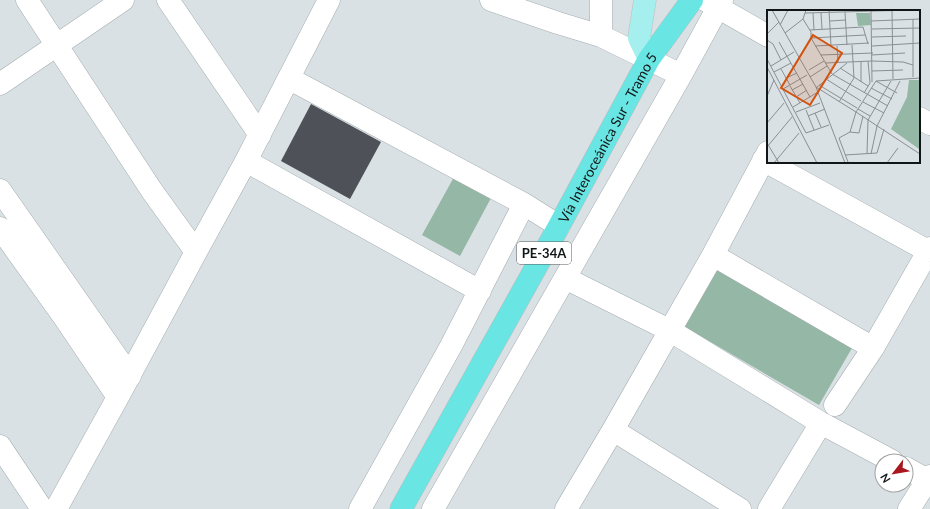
<svg xmlns="http://www.w3.org/2000/svg" width="930" height="509" font-family="Lato,sans-serif">
	<style>
		.green { fill: #95b7a5 }
		.building { fill: #4e5157 }
		.lines { fill: none; stroke-linecap: round; stroke-linejoin: round }
		.minor-casing { stroke: #a6aeb1; stroke-width: 23 }
		.major-casing { stroke: #bdbdbe; stroke-width: 23 }
		.highway-casing { stroke: #bdbdbe; stroke-width: 23 }
		.minor { stroke: #fff; stroke-width: 22 }
		.major { stroke: #a5efee; stroke-width: 22 }
		.highway { stroke: #69e5e3; stroke-width: 22 }
		.labels { text-anchor: middle; dominant-baseline: central; stroke-width: 4; stroke-linejoin: round; paint-order: stroke }
		.shield { fill: #fff; stroke: #595b5c; stroke-width: 1 }
		.shield-label { font-size: 13px; font-weight: bold; fill: #121516 }
		.street-label { font-size: 14px; fill: #121516; stroke: #fff }
		.inset-road { fill: none; stroke: #898f92; stroke-width: 1 }
		.view { fill: #d3520d; fill-opacity: 0.15; stroke: #d3520d; stroke-width: 2 }
		.inset-edge { fill: none; stroke: #121516; stroke-width: 2 }
	</style>
	<rect width="100%" height="100%" fill="#d9e1e4"/>
	<!-- green -->
	<path class="green" d="M 454,177 L 491,198 L 460,256 L 422,235 Z
		M 716,268 L 852,348 L 819,405 L 683,326 Z"/>
	<!-- building -->
	<path class="building" d="M 311,104 L 381,142 L 350,199 L 281,161 Z"/>
	<g class="lines">
		<!-- minor casing -->
		<g class="minor-casing">
			<path id="minor" d="M 27,0 L 152,191 L 196,252
				M 168,0 L 260,135
				M 491,0 L 558,23 L 601,36 L 681,75
				M 705,0 L 768,36
				M 601,36 L 601,0
				M 290,79 L 524,204 L 559,226
				M 0,84 L 123,0
				M 919,118 L 930,124
				M 763,160 L 928,251
				M 246,161 L 480,291
				M 0,190 L 130,376
				M 0,228 L 64,317 L 118,397
				M 713,255 L 873,348
				M 565,278 L 669,330 L 821,423 L 892,461
				M 835,405 L 873,348 L 930,248
				M 613,430 L 740,509
				M 0,446 L 42,509
				M 906,468 L 927,480
				M 56,509 L 118,397 L 196,252 L 246,161 L 329,0
				M 360,509 L 451,346 L 524,204
				M 433,509 L 681,75 L 722,0
				M 566,509 L 613,430 L 713,255 L 768,152
				M 769,509 L 821,423
				M 909,509 L 930,476"/>
		</g>
		<!-- major casing -->
		<g class="major-casing">
			<path id="major" d="M 645,0 L 639,38 L 649,59"/>
		</g>
		<!-- highway casing -->
		<g class="highway-casing">
			<g id="highway">
				<path id="s1" d="M 401,509 L 559,226 L 649,59 L 692,0"/>
			</g>
		</g>
		<!-- minor -->
		<use href="#minor" class="minor"/>
		<!-- major -->
		<use href="#major" class="major"/>
		<!-- highway -->
		<use href="#highway" class="highway"/>
	</g>
	<g class="labels">
		<!-- shield labels -->
		<rect class="shield" x="517" y="242" width="54" height="22" rx="3"/>
		<g class="shield-label">
			<text x="544" y="253">PE-34A</text>
		</g>
		<!-- street labels -->
		<g class="street-label">
			<text stroke="none"><textPath href="#s1" startOffset="425">Vía Interoceánica Sur - Tramo 5</textPath></text>
		</g>
	</g>
	<!-- overview -->
	<g transform="translate(767 10)">
		<rect width="153" height="153" fill="#d9e1e4"/>
		<path d="M 89,3 L 103,3 L 104,15 L 91,16 ZM 142,70 L 153,70 L 152,139 L 124,119 L 140,87 Z" fill="#95b7a5"/>
		<path class="inset-road" d="M 5,0 L 49,77 L 78,153M 62,0 L 64,36M 104,0 L 105,72M 125,0 L 126,69M 78,2 L 80,35M 38,3 L 145,0M 46,3 L 47,20M 54,3 L 55,19M 36,9 L 44,22 L 44,28 L 65,64 L 121,96M 146,9 L 146,67M 63,11 L 79,10M 104,11 L 153,9M 13,15 L 21,0M 105,19 L 153,18M 43,20 L 96,17 L 101,34M 18,23 L 36,9 L 39,0M 0,24 L 12,12M 105,27 L 139,26M 44,28 L 98,25M 0,30 L 6,34 L 14,50M 12,32 L 43,87M 48,36 L 102,33M 70,36 L 71,52M 105,36 L 153,33M 54,45 L 106,43M 105,45 L 138,43M 0,49 L 39,123 L 62,115M 94,51 L 94,72M 58,53 L 105,51 L 136,52 L 146,55M 4,56 L 27,42M 0,57 L 50,153M 73,58 L 101,76M 14,59 L 23,75M 42,60 L 57,51M 105,61 L 136,60M 7,62 L 24,53M 43,67 L 60,56M 19,68 L 30,63M 59,69 L 94,91M 109,71 L 130,83M 52,75 L 90,98M 23,76 L 33,93M 49,77 L 89,102 L 109,71 L 153,68M 49,78 L 80,53M 104,78 L 125,89M 16,79 L 40,65M 25,80 L 36,74M 97,83 L 103,73 L 101,51M 0,86 L 7,70M 29,87 L 40,80M 72,92 L 87,68 L 85,35M 96,92 L 117,103M 26,97 L 51,82M 91,99 L 103,106M 39,100 L 47,120M 29,102 L 53,93M 48,103 L 54,117M 41,106 L 58,99M 0,113 L 17,93M 83,122 L 92,123 L 96,106M 0,133 L 12,153M 0,137 L 25,107M 100,144 L 101,110 L 124,71M 104,144 L 110,116 L 133,71M 78,145 L 110,143 L 117,119M 81,152 L 72,128 L 83,122 L 89,102 L 153,144M 7,153 L 32,123M 120,153 L 131,138"/>
		<path class="view" d="M 46,25 L 75,43 L 43,95 L 14,78 Z"/>
		<rect width="153" height="153" class="inset-edge"/>
	</g>
	<!-- north arrow -->
	<g transform="translate(894 473) rotate(239)"><circle r="19" fill="#ffffff" stroke="#a0a1a2"/>
	<path d="M0-3L7 15L0 10L-7 15Z" fill="#aa161d"/>
	<text y="-6" font-size="11" font-weight="bold" text-anchor="middle" fill="#121516">N</text>
	</g>
</svg>
